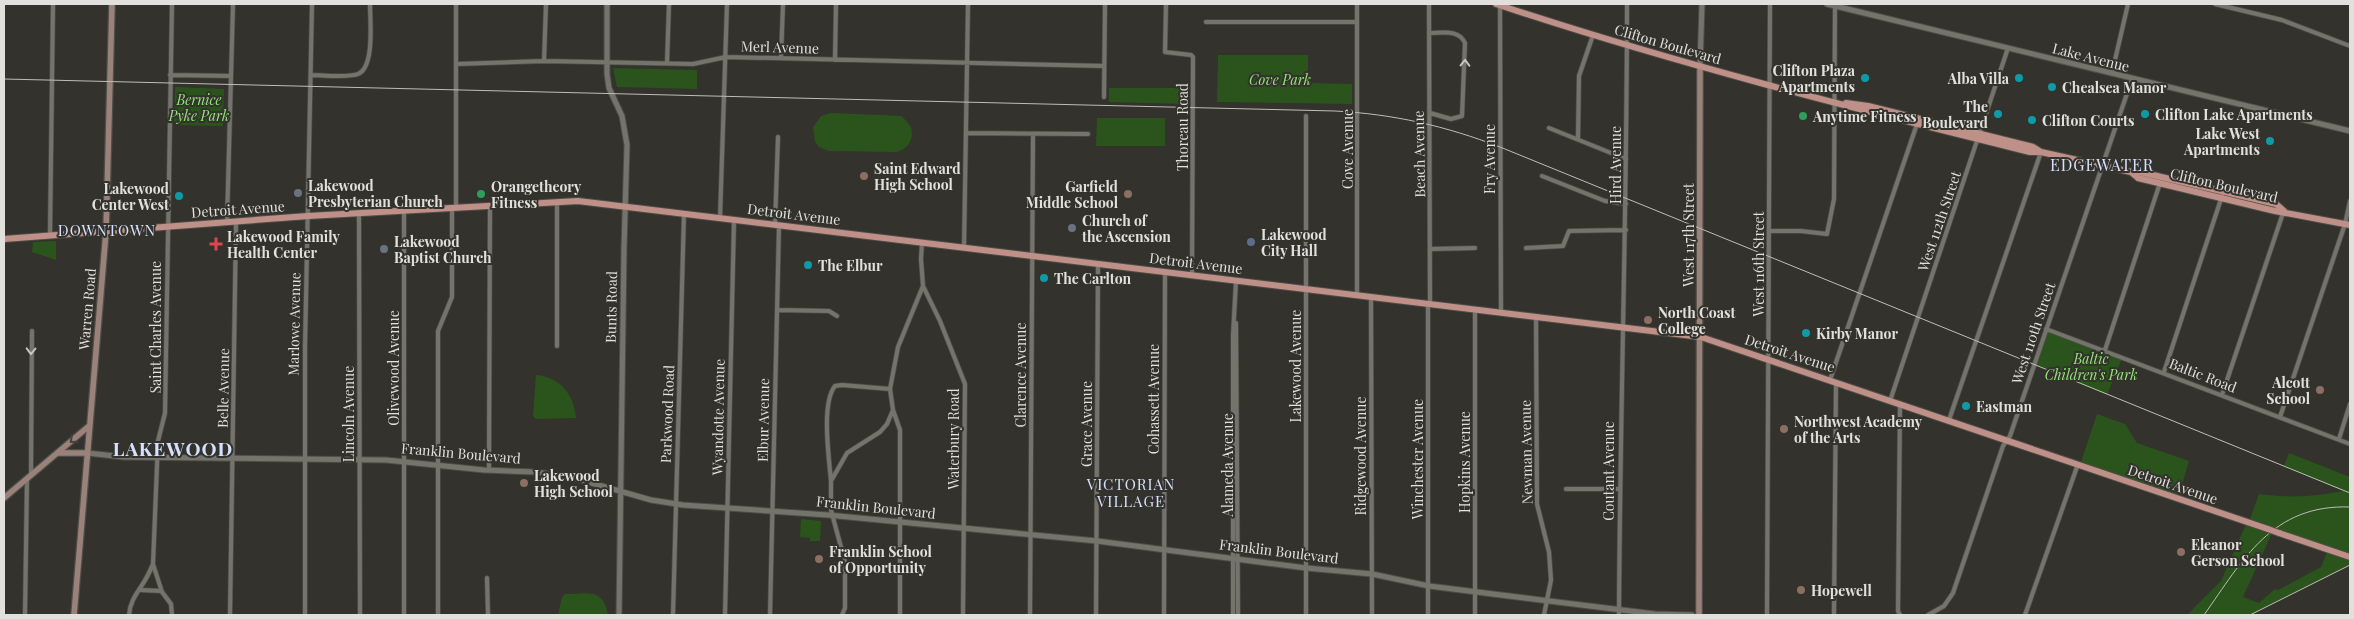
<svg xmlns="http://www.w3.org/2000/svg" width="2354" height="619" font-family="'Playfair Display',serif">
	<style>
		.green { fill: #2a541c; fill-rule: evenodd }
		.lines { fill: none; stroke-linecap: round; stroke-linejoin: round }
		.minor-casing { stroke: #4e4d48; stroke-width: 5.5 }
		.tertiary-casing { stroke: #4e4d48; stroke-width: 7 }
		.secondary-casing { stroke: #4e4d48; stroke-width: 8 }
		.primary-casing { stroke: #4e4d48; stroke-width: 8 }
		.minor { stroke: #74736c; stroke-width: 4 }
		.tertiary { stroke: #74736c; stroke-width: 5 }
		.secondary { stroke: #9a827a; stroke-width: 5.5 }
		.primary { stroke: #bf9088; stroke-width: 6 }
		.rail { stroke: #bebdb8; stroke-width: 1 }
		.primary-bridge-casing { stroke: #4e4d48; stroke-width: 8; stroke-linecap: butt }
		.primary-bridge { stroke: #bf9088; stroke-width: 6 }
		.oneway { stroke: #c6c5c0 }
		.oneway2 { stroke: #48423c }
		.culture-dot { fill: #0f9aa8; stroke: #33322c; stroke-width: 2 }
		.leisure-dot { fill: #2e9e5b; stroke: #33322c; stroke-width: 2 }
		.education-dot { fill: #8d6e63; stroke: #33322c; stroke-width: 2 }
		.worship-dot { fill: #6b7280; stroke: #33322c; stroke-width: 2 }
		.service-dot { fill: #5c6f8a; stroke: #33322c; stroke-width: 2 }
		.health-dot { fill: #e0444e; stroke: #33322c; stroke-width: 2 }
		.labels { text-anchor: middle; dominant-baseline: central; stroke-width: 4; stroke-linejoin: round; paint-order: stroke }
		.street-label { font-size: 14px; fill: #e1e0dc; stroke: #33322c }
		.poi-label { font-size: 14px; font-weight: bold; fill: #e1e0dc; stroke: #33322c; text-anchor: start }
		.park-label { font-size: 14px; font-style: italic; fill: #93e47b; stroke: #33322c }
		.neighbourhood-label { font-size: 15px; letter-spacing: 1px; fill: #d5e1fd; stroke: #33322c }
		.quarter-label { font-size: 16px; letter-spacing: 1px; fill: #d5e1fd; stroke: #33322c }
		.district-label { font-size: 19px; font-weight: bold; letter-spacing: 1px; fill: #d5e1fd; stroke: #33322c }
	</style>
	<rect width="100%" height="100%" fill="#33322c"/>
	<!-- green -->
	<path class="green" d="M 1218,55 L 1308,55 L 1308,83 L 1352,84 L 1352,104 L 1217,102 Z
		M 613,68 L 697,70 L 697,89 L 617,87 Z
		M 175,87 L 224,89 L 223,126 L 174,125 Z
		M 1109,88 L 1189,88 L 1189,104 L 1109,102 Z
		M 831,113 L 902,116 L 911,127 C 914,140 909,148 897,152 L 829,151 L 819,147 L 815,142 L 813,127 L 821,116 Z
		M 1097,118 L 1165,118 L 1165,146 L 1096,146 Z
		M 56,241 L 56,260 L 32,252 L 33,242 Z
		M 2046,329 L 2123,356 L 2107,395 L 2034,365 Z
		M 536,375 C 560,377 574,394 576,418 L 536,419 L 533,416 Z
		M 2097,414 L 2125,424 L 2137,443 L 2189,461 L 2178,498 L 2080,465 Z
		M 2289,453 L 2350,477 L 2350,565 L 2250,615 L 2187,615 L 2221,581 L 2247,522 L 2249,522 L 2259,494 C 2289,498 2314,497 2343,491 L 2284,466 ZM 2273,531 L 2328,550 L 2321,567 L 2278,590 L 2275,589 L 2259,603 L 2243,597 Z
		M 801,519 L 821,521 L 820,541 L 810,541 L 810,538 L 800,537 Z
		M 565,594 C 588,594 603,587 608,615 L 558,615 L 562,597 Z"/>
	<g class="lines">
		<!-- minor casing -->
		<g class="minor-casing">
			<path id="minor" d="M 172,4 L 165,413 L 158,441 L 153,564 L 162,592 L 171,604 L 172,615
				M 1166,4 L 1165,52 L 1191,55 L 1193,57 L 1192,275
				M 1429,4 L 1430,303
				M 2215,4 L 2282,20 L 2350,46
				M 1500,5 L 1501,312
				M 1206,22 L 1357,22
				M 1429,33 C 1442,33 1459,29 1465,43 L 1462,116 L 1451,119 L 1430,113
				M 781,58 L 783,4
				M 835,60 L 836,4
				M 544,61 L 546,4
				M 667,63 L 669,4
				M 456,64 L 544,61 L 693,64 L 726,57 L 1104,66
				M 2112,73 L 2128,4
				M 170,75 L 231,76
				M 311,75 C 322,75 348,78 358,74 C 375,67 370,20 370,4
				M 1104,97 L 1105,4
				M 1549,128 L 1626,159
				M 967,133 L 1088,134
				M 1578,139 L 1579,76 L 1593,35
				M 1542,176 L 1605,201 L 1626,204
				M 557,202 L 557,346
				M 456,207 L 456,4
				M 359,213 L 360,615
				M 720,218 L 727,4
				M 227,222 L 233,4
				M 775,225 L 778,137
				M 1769,231 L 1801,231 L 1827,234 L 1834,199 L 1835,4
				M 50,235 L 53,4
				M 922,242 L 921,259 L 923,286 L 940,321 L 965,384 L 963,615
				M 964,248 L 968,4
				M 1526,248 L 1563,246 L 1569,231 L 1626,230
				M 1431,249 L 1475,248
				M 1357,295 L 1357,4
				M 1371,297 L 1372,615
				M 1428,303 L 1428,615
				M 777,310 L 829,311 L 837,316
				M 1536,316 L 1537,504 L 1549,552 L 1551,580 L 1544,615
				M 1236,323 L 1238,615
				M 2046,329 L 2350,444
				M 2105,350 L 2160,183
				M 2164,372 L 2222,196
				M 1830,380 L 1917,124
				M 2222,395 L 2283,213
				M 1890,401 L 2008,48
				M 1900,405 L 1898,611 L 1900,615
				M 893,410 L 900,430 L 900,615
				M 2280,417 L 2345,224 L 2350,201
				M 1949,420 L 2041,152
				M 2339,439 L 2350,404
				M 489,470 L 490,205
				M 31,475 L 32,331
				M 831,481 C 829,458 821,403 835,386 L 842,385 L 890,389
				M 1566,489 L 1619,489
				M 487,578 L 488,615
				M 141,590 L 161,591
				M 25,615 L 27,479
				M 129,615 C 130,596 145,586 152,566
				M 230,615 L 236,222
				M 305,615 L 305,347 L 312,4
				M 404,615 L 404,211
				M 438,615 L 438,331 L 452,297 L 452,207
				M 673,615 L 684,213
				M 725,615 L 734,220
				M 770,615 L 779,226
				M 842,615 L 845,608 L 845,562 L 831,510 L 831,481 L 847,453 L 880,432 L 887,424 L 893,410 L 890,389 L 898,347 L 923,286
				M 1030,615 L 1033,134
				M 1096,615 L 1098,264
				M 1164,615 L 1165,272
				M 1233,615 L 1233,335 L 1236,281
				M 1306,615 L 1306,116
				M 1475,615 L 1475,309
				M 1619,615 C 1620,411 1627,208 1627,4
				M 1767,615 L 1770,4
				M 1834,615 L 1836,382
				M 1928,615 L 1944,606 L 1953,593 L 2003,446 L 2010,436 L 2132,79
				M 2025,615 L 2078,464"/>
		</g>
		<!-- tertiary casing -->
		<g class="tertiary-casing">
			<path id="tertiary" d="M 607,4 L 607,74 L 609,88 L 622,116 L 627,145 L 624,248 L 619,615
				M 1827,4 L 2350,131
				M 1700,67 L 1702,4
				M 87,453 L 124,457 L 386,460 L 484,470 L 536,472 L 574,478 L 651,500 L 683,505 L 828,515 L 1097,541 L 1306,568 L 1372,574 L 1429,586 L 1549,601 L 1655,614 L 1692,615"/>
		</g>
		<!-- secondary casing -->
		<g class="secondary-casing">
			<path id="secondary" d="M 59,453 L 87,453
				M 4,498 L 89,426
				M 74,615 L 106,232 L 112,4
				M 1699,615 L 1700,67"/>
		</g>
		<!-- primary casing -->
		<g class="primary-casing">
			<path id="primary" d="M 1496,4 C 1671,62 1851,108 2030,152 L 2041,152 L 2131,172 L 2140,172 L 2276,204 L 2284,211
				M 1846,103 L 1868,106 L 2033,147 L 2041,152
				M 2131,172 L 2138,178 L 2275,211 L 2350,225
				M 4,239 L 308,216 L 578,201 L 1701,337 L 2268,529
				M 2279,533 L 2350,557"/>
		</g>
		<!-- minor -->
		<use href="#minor" class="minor"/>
		<!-- tertiary -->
		<use href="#tertiary" class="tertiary"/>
		<!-- secondary -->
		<use href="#secondary" class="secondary"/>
		<!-- primary -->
		<use href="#primary" class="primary"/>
		<!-- rail -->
		<path class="rail" d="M 4,79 L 1335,111 C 1393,114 1446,126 1500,147 L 2350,493
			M 2204,615 C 2243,560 2272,504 2350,507
			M 2250,615 L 2350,565"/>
		<!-- primary-bridge casing -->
		<g class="primary-bridge-casing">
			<path id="primary-bridge" d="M 2268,529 L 2279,533"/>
		</g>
		<!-- primary-bridge -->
		<use href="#primary-bridge" class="primary-bridge"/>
	</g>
	<!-- one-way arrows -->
	<defs><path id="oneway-chevron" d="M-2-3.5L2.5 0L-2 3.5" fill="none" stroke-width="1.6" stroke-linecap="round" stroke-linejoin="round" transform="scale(1.25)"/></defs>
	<g class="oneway">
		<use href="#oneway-chevron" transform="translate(1465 63) rotate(-89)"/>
		<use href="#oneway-chevron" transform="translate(31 351) rotate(91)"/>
	</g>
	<use class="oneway2" href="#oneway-chevron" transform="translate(73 440) rotate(139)"/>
	<!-- markers -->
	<g class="culture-dot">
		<circle cx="1865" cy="78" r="5"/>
		<circle cx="2019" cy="78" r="5"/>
		<circle cx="2052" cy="87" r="5"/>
		<circle cx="1998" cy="114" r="5"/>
		<circle cx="2145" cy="114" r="5"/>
		<circle cx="2032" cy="120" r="5"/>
		<circle cx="2270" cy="141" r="5"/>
		<circle cx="179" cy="196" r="5"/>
		<circle cx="808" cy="265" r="5"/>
		<circle cx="1044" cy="278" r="5"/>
		<circle cx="1806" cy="333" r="5"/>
		<circle cx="1966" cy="406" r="5"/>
	</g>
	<g class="leisure-dot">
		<circle cx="1803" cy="116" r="5"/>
		<circle cx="481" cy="194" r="5"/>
	</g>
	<g class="education-dot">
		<circle cx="864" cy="176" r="5"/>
		<circle cx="1128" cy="194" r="5"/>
		<circle cx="1648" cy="320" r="5"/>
		<circle cx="2320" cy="390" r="5"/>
		<circle cx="1784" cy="429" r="5"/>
		<circle cx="524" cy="483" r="5"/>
		<circle cx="2181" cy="552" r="5"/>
		<circle cx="819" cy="559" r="5"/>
		<circle cx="1801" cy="590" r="5"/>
	</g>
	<g class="worship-dot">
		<circle cx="298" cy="193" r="5"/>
		<circle cx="1072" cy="228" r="5"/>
		<circle cx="384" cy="249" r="5"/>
	</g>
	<circle class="service-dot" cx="1251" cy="242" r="5"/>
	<path class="health-dot" d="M213.5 236.5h5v5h5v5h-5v5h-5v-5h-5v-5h5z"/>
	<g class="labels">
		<!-- street labels -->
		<g class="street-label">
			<text transform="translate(1668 44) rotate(16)">Clifton Boulevard</text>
			<text transform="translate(780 47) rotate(2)">Merl Avenue</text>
			<text transform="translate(2091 57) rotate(14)">Lake Avenue</text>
			<text transform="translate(1182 127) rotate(-90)">Thoreau Road</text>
			<text transform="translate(1347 149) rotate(-90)">Cove Avenue</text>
			<text transform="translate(1419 154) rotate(-91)">Beach Avenue</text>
			<text transform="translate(1489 159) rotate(-90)">Fry Avenue</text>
			<text transform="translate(1615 165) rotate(-90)">Hird Avenue</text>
			<text transform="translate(2224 185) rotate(13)">Clifton Boulevard</text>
			<text transform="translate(238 209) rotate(-4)">Detroit Avenue</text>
			<text transform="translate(794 214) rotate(7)">Detroit Avenue</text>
			<text transform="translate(1939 221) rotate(-71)">West 112th Street</text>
			<text transform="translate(1688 235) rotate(-90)">West 117th Street</text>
			<text transform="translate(1196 263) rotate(7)">Detroit Avenue</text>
			<text transform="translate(1758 264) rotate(-90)">West 116th Street</text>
			<text transform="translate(611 307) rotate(-89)">Bunts Road</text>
			<text transform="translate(87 309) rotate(-85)">Warren Road</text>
			<text transform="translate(294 324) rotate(-89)">Marlowe Avenue</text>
			<text transform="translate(155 327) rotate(-90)">Saint Charles Avenue</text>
			<text transform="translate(2033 333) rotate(-71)">West 110th Street</text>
			<text transform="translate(1790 353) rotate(18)">Detroit Avenue</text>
			<text transform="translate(1295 366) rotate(-90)">Lakewood Avenue</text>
			<text transform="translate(393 368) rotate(-90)">Olivewood Avenue</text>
			<text transform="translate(1020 375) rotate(-90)">Clarence Avenue</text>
			<text transform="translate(2203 375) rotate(21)">Baltic Road</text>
			<text transform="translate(223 388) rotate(-89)">Belle Avenue</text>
			<text transform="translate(1153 399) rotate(-90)">Cohassett Avenue</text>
			<text transform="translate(348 414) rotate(-90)">Lincoln Avenue</text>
			<text transform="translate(667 414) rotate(-88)">Parkwood Road</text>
			<text transform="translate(718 417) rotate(-89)">Wyandotte Avenue</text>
			<text transform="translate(763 420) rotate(-89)">Elbur Avenue</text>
			<text transform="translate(1086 424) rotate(-90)">Grace Avenue</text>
			<text transform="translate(953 439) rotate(-90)">Waterbury Road</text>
			<text transform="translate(1526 452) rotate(-91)">Newman Avenue</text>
			<text transform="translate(461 453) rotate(5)">Franklin Boulevard</text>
			<text transform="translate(1360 456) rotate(-90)">Ridgewood Avenue</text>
			<text transform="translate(1417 459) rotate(-90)">Winchester Avenue</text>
			<text transform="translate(1464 462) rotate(-90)">Hopkins Avenue</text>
			<text transform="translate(1227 465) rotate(-90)">Alameda Avenue</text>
			<text transform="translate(1608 471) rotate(-90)">Coutant Avenue</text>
			<text transform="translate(2173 484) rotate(19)">Detroit Avenue</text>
			<text transform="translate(876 507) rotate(6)">Franklin Boulevard</text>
			<text transform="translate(1279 551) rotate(7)">Franklin Boulevard</text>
		</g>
		<!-- poi labels -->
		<g class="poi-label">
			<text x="1855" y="70" text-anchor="end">Clifton Plaza<tspan x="1855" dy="16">Apartments</tspan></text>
			<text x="2009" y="78" text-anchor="end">Alba Villa</text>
			<text x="2062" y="87">Chealsea Manor</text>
			<text x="1988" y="106" text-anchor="end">The<tspan x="1988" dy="16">Boulevard</tspan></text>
			<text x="2155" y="114">Clifton Lake Apartments</text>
			<text x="1813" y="116">Anytime Fitness</text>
			<text x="2042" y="120">Clifton Courts</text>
			<text x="2260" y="133" text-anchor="end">Lake West<tspan x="2260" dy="16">Apartments</tspan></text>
			<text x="874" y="168">Saint Edward<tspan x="874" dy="16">High School</tspan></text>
			<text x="308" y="185">Lakewood<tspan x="308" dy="16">Presbyterian Church</tspan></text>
			<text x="491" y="186">Orangetheory<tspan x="491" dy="16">Fitness</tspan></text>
			<text x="1118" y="186" text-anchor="end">Garfield<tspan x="1118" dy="16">Middle School</tspan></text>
			<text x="169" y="188" text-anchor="end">Lakewood<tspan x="169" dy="16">Center West</tspan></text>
			<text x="1082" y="220">Church of<tspan x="1082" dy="16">the Ascension</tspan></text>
			<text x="1261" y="234">Lakewood<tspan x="1261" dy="16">City Hall</tspan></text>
			<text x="227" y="236">Lakewood Family<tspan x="227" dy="16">Health Center</tspan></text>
			<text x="394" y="241">Lakewood<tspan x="394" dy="16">Baptist Church</tspan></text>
			<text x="818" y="265">The Elbur</text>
			<text x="1054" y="278">The Carlton</text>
			<text x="1658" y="312">North Coast<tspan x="1658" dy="16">College</tspan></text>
			<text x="1816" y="333">Kirby Manor</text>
			<text x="2310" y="382" text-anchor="end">Alcott<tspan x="2310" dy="16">School</tspan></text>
			<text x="1976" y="406">Eastman</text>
			<text x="1794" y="421">Northwest Academy<tspan x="1794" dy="16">of the Arts</tspan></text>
			<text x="534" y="475">Lakewood<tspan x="534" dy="16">High School</tspan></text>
			<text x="2191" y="544">Eleanor<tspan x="2191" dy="16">Gerson School</tspan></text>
			<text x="829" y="551">Franklin School<tspan x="829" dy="16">of Opportunity</tspan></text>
			<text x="1811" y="590">Hopewell</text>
		</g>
		<!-- park labels -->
		<g class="park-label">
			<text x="1280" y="79">Cove Park</text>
			<text x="199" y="99">Bernice<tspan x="199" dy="16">Pyke Park</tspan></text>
			<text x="2091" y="358">Baltic<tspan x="2091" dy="16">Children's Park</tspan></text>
		</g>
		<!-- neighbourhood labels -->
		<g class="neighbourhood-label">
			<text x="107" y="230">DOWNTOWN</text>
			<text x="1131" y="484">VICTORIAN<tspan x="1131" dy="17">VILLAGE</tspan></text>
		</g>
		<!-- quarter labels -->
		<g class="quarter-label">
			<text x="2102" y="164">EDGEWATER</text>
		</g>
		<!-- district labels -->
		<g class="district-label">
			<text x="173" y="448">LAKEWOOD</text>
		</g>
	</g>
	<!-- border -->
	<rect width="2354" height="619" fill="none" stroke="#e1e0dc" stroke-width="10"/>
</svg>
